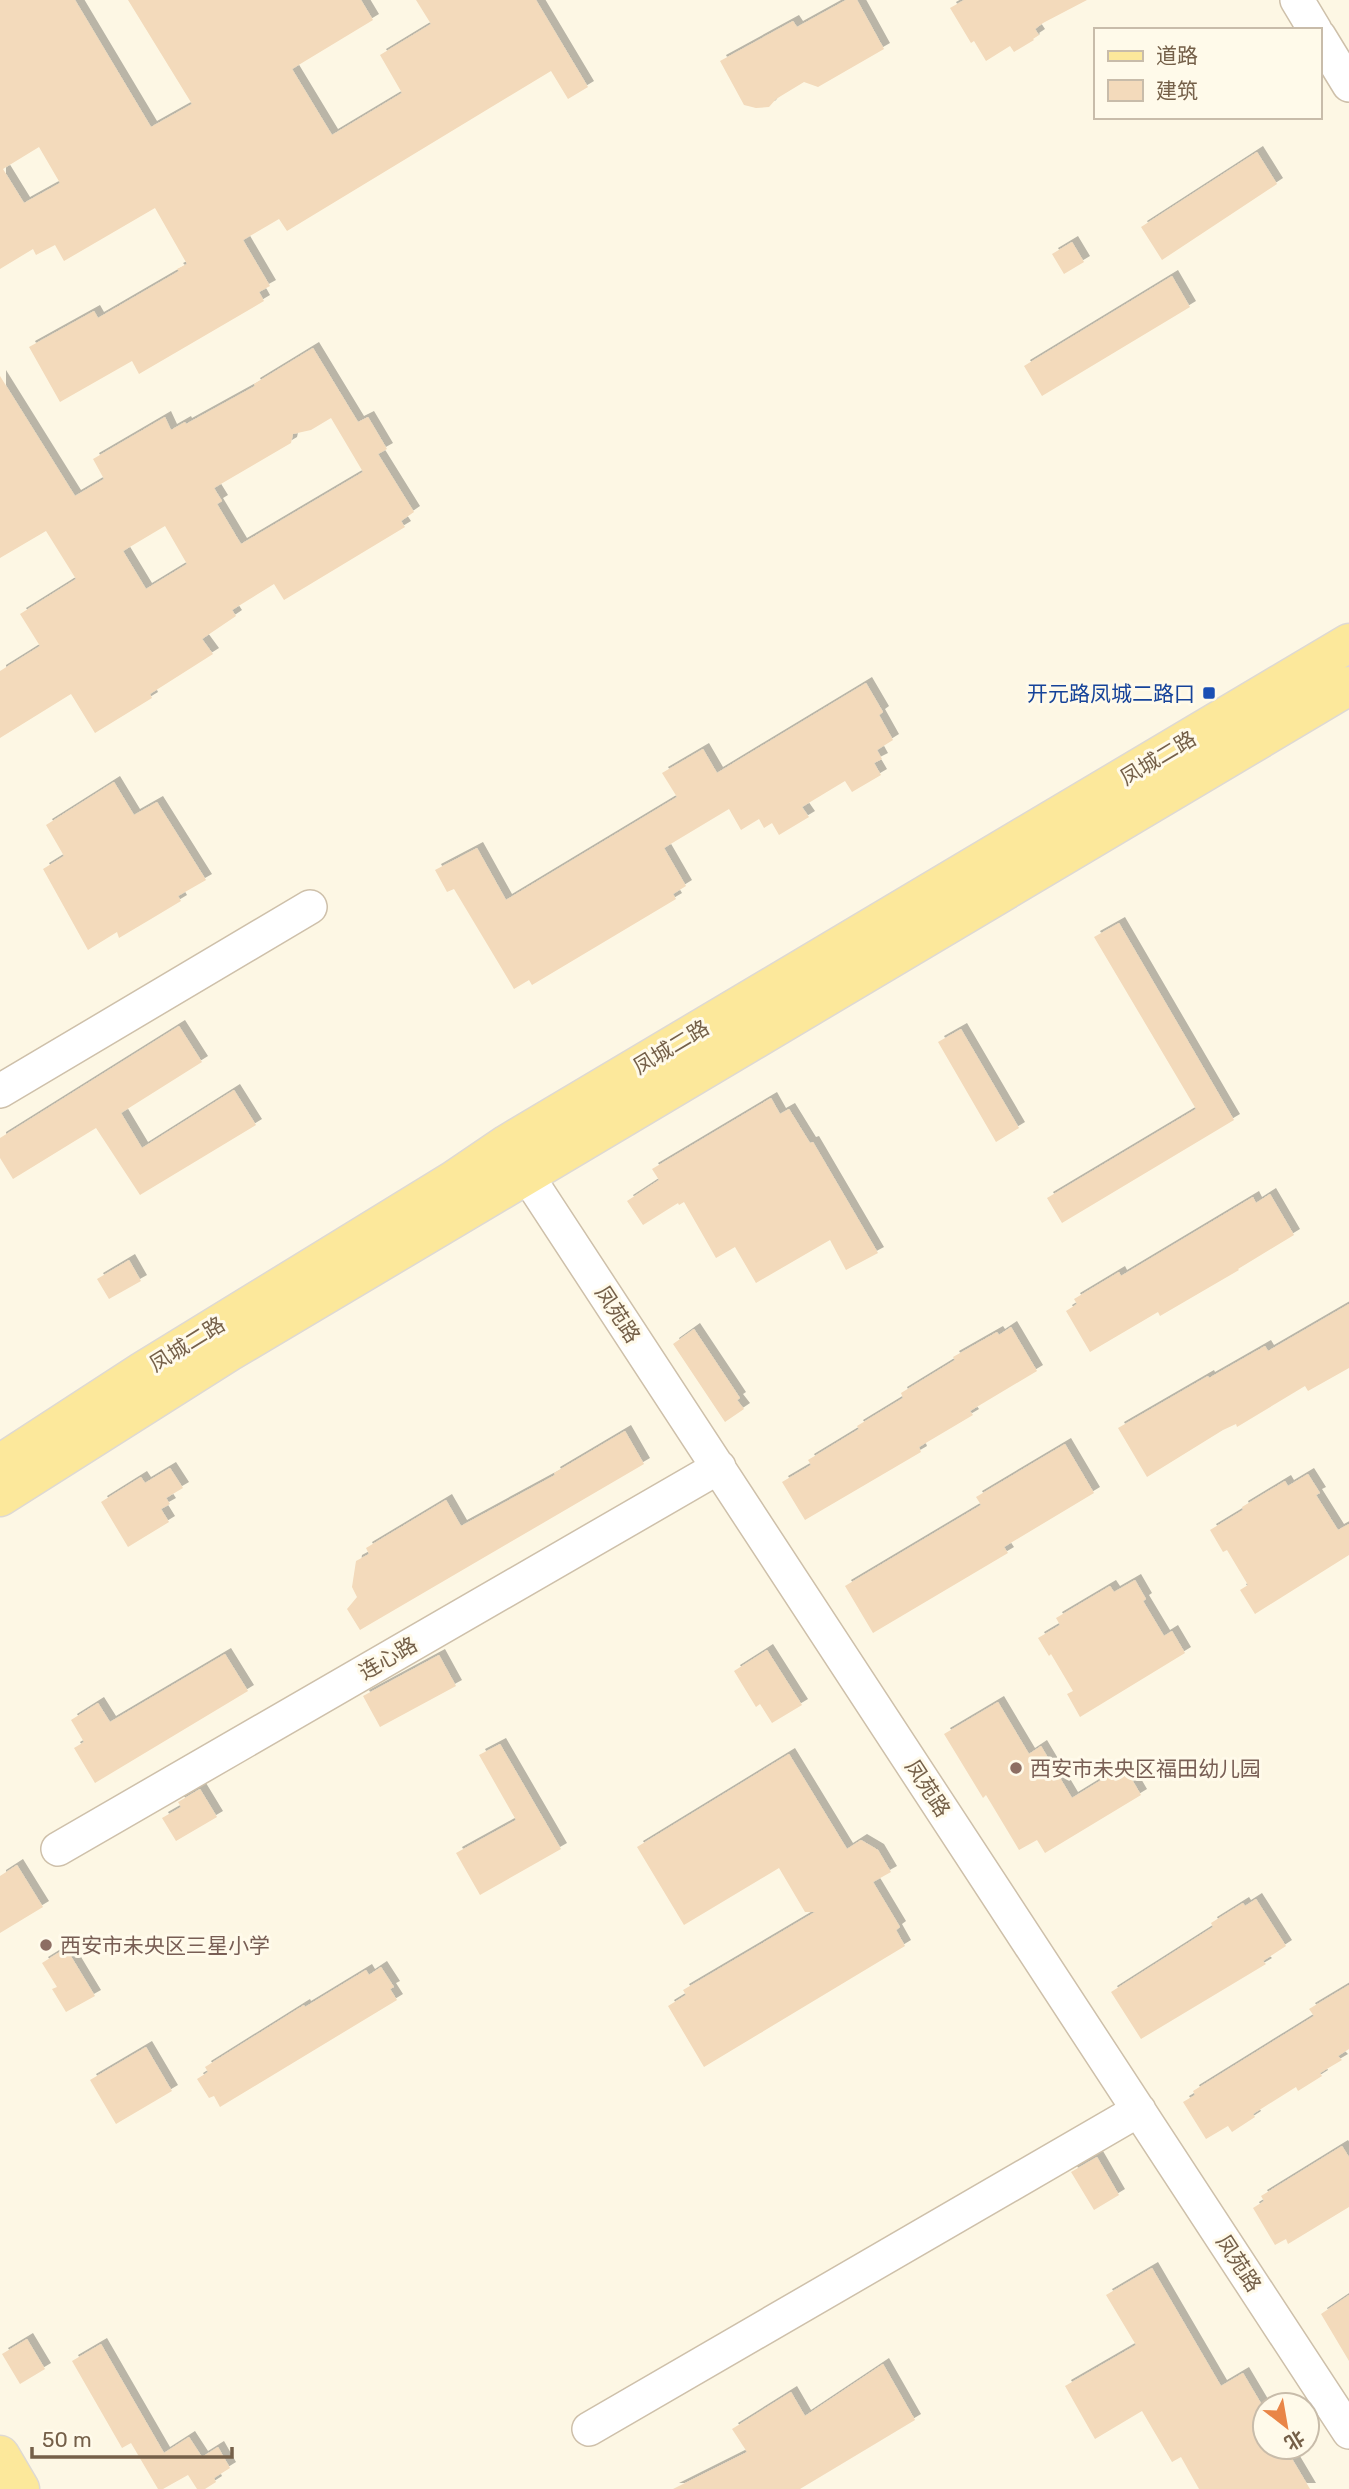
<svg xmlns="http://www.w3.org/2000/svg" width="1349" height="2489" font-family="Rubik,'Noto Sans SC',sans-serif">
	<style>
		.building { fill: #f3dabb; fill-rule: evenodd; filter: url(#shadow) }
		.lines { fill: none; stroke-linecap: round; stroke-linejoin: round }
		.minor-casing { stroke: #cec0aa; stroke-width: 36 }
		.major-casing { stroke: #ded9d3; stroke-width: 41 }
		.minor { stroke: #fff; stroke-width: 33 }
		.major { stroke: #fce89b; stroke-width: 38 }
		.transit-dot { fill: #1a4fb4; stroke: #fffaea; stroke-width: 2.5 }
		.education-dot { fill: #8d6e63; stroke: #fffaea; stroke-width: 2.5 }
		.labels { text-anchor: middle; dominant-baseline: central; stroke-width: 6; stroke-linejoin: round; paint-order: stroke }
		.transit-label { font-size: 21px; fill: #164399; stroke: #fffaea; text-anchor: end }
		.street-label { font-size: 21px; fill: #756049; stroke: #fffaea }
		.education-label { font-size: 21px; fill: #785e54; stroke: #fffaea; text-anchor: start }
	</style>
	<defs>
		<filter id="shadow"><feDropShadow dx="6" dy="-6" stdDeviation="0" flood-color="#0004"/></filter>
	</defs>
	<rect width="100%" height="100%" fill="#fdf7e4"/>
	<!-- building -->
	<path class="building" d="M 0,0 L 75,0 L 151,127 L 192,104 L 128,0 L 361,0 L 373,20 L 292,69 L 332,135 L 402,93 L 380,55 L 431,24 L 416,0 L 536,0 L 588,87 L 568,99 L 551,71 L 287,231 L 279,219 L 243,240 L 270,286 L 259,292 L 264,301 L 139,374 L 132,361 L 60,402 L 29,347 L 94,311 L 98,318 L 179,271 L 177,269 L 187,264 L 155,208 L 64,261 L 55,245 L 36,255 L 33,249 L 0,269 ZM 39,147 L 60,183 L 24,203 L 3,169 Z
		M 846,0 L 857,0 L 884,49 L 818,87 L 804,82 L 776,99 L 769,107 L 756,108 L 744,105 L 720,61 L 793,21 L 797,27 Z
		M 964,0 L 1087,0 L 1043,23 L 1035,29 L 1039,35 L 1033,39 L 1034,40 L 1014,52 L 1010,46 L 986,61 L 974,41 L 971,43 L 950,8 Z
		M 1257,152 L 1277,184 L 1162,260 L 1141,227 Z
		M 1072,242 L 1084,262 L 1064,274 L 1052,254 Z
		M 1172,276 L 1190,307 L 1042,396 L 1024,366 Z
		M 313,348 L 358,422 L 368,417 L 387,449 L 378,454 L 414,512 L 401,521 L 405,527 L 284,600 L 274,584 L 232,610 L 236,616 L 202,639 L 213,654 L 150,694 L 152,698 L 95,733 L 71,694 L 0,738 L 0,671 L 40,646 L 20,614 L 76,579 L 46,531 L 0,558 L 0,376 L 75,496 L 104,479 L 93,459 L 165,417 L 171,430 L 185,422 L 186,424 L 255,386 L 254,384 ZM 331,418 L 363,472 L 241,544 L 217,504 L 222,501 L 214,488 L 291,443 L 293,434 L 311,430 ZM 165,526 L 187,564 L 146,589 L 123,551 Z
		M 866,683 L 883,712 L 879,715 L 893,740 L 877,750 L 882,759 L 874,763 L 881,775 L 852,792 L 845,781 L 802,807 L 809,817 L 779,835 L 772,823 L 764,828 L 759,819 L 741,830 L 729,809 L 664,848 L 686,886 L 673,894 L 676,899 L 532,985 L 529,980 L 514,989 L 454,889 L 447,892 L 435,870 L 477,848 L 506,900 L 677,797 L 662,773 L 703,749 L 717,773 Z
		M 114,782 L 134,815 L 157,802 L 206,880 L 178,896 L 181,901 L 151,919 L 119,938 L 117,932 L 88,950 L 43,869 L 64,856 L 46,825 Z
		M 1119,923 L 1234,1120 L 1062,1223 L 1047,1198 L 1196,1109 L 1094,937 Z
		M 179,1026 L 202,1062 L 121,1113 L 142,1148 L 234,1090 L 256,1125 L 140,1195 L 96,1128 L 13,1179 L 0,1158 L 0,1138 Z
		M 961,1029 L 1019,1128 L 996,1142 L 938,1042 Z
		M 771,1098 L 780,1114 L 789,1109 L 810,1143 L 813,1142 L 878,1253 L 846,1270 L 830,1240 L 756,1283 L 735,1247 L 716,1258 L 684,1202 L 679,1205 L 678,1203 L 643,1225 L 627,1201 L 659,1180 L 652,1169 Z
		M 1270,1194 L 1294,1235 L 1238,1269 L 1239,1270 L 1160,1316 L 1158,1312 L 1090,1352 L 1066,1311 L 1077,1304 L 1074,1299 L 1119,1272 L 1121,1276 L 1253,1197 L 1256,1203 Z
		M 129,1260 L 141,1281 L 109,1299 L 97,1279 Z
		M 1349,1304 L 1349,1368 L 1308,1391 L 1305,1386 L 1237,1427 L 1236,1424 L 1223,1430 L 1147,1477 L 1118,1428 L 1208,1376 L 1209,1378 L 1265,1346 L 1268,1351 Z
		M 1011,1327 L 1037,1371 L 970,1411 L 973,1415 L 919,1447 L 921,1452 L 805,1520 L 782,1482 L 811,1465 L 808,1460 L 859,1429 L 857,1426 L 903,1398 L 901,1393 L 955,1360 L 953,1357 L 997,1332 L 999,1335 Z
		M 694,1329 L 740,1398 L 737,1400 L 744,1409 L 725,1422 L 673,1344 Z
		M 625,1431 L 644,1464 L 360,1630 L 347,1609 L 357,1597 L 352,1587 L 356,1561 L 369,1554 L 366,1548 L 446,1500 L 461,1526 L 555,1475 L 554,1473 Z
		M 1065,1444 L 1094,1493 L 1004,1547 L 1008,1553 L 873,1633 L 845,1586 L 981,1505 L 976,1497 Z
		M 170,1468 L 183,1488 L 166,1498 L 170,1504 L 161,1509 L 169,1522 L 128,1547 L 101,1502 L 141,1477 L 145,1483 Z
		M 1308,1474 L 1320,1493 L 1316,1495 L 1338,1530 L 1349,1524 L 1349,1555 L 1255,1614 L 1240,1590 L 1248,1585 L 1227,1550 L 1223,1552 L 1210,1530 L 1243,1510 L 1242,1507 L 1285,1481 L 1288,1486 Z
		M 1135,1580 L 1146,1599 L 1143,1601 L 1164,1636 L 1172,1631 L 1185,1653 L 1080,1717 L 1067,1694 L 1073,1691 L 1051,1654 L 1049,1656 L 1038,1638 L 1060,1625 L 1056,1618 L 1110,1586 L 1114,1592 Z
		M 767,1650 L 802,1705 L 772,1723 L 760,1704 L 756,1707 L 734,1671 Z
		M 225,1654 L 248,1691 L 95,1783 L 74,1748 L 84,1742 L 71,1720 L 98,1703 L 110,1722 Z
		M 439,1655 L 456,1686 L 380,1727 L 363,1696 Z
		M 998,1702 L 1029,1754 L 1041,1746 L 1072,1798 L 1124,1766 L 1141,1795 L 1045,1853 L 1037,1840 L 1019,1850 L 986,1795 L 983,1798 L 944,1734 Z
		M 500,1744 L 561,1849 L 480,1895 L 456,1853 L 516,1820 L 479,1755 Z
		M 789,1754 L 847,1849 L 861,1840 L 878,1850 L 891,1872 L 873,1882 L 900,1927 L 896,1930 L 905,1946 L 704,2067 L 668,2006 L 686,1995 L 683,1990 L 815,1912 L 805,1912 L 779,1868 L 684,1925 L 637,1847 Z
		M 200,1789 L 217,1817 L 176,1841 L 162,1818 L 181,1807 L 178,1802 Z
		M 17,1865 L 43,1907 L 0,1933 L 0,1876 Z
		M 1256,1899 L 1286,1946 L 1263,1961 L 1266,1964 L 1141,2039 L 1111,1992 L 1213,1927 L 1211,1923 L 1243,1903 L 1245,1906 Z
		M 66,1948 L 95,1996 L 66,2012 L 52,1989 L 57,1987 L 42,1963 Z
		M 381,1967 L 394,1987 L 390,1989 L 397,2000 L 220,2107 L 214,2096 L 209,2098 L 197,2079 L 208,2072 L 205,2067 L 304,2005 L 305,2007 L 366,1970 L 369,1975 Z
		M 1349,1985 L 1349,2049 L 1338,2056 L 1342,2060 L 1320,2073 L 1322,2076 L 1298,2091 L 1296,2087 L 1253,2114 L 1255,2117 L 1232,2132 L 1228,2126 L 1206,2139 L 1183,2102 L 1195,2095 L 1193,2091 L 1314,2016 L 1309,2009 Z
		M 146,2047 L 172,2091 L 116,2124 L 90,2080 Z
		M 1342,2146 L 1349,2157 L 1349,2207 L 1288,2244 L 1286,2239 L 1275,2245 L 1253,2208 L 1264,2201 L 1261,2196 Z
		M 1097,2157 L 1119,2195 L 1094,2210 L 1071,2172 Z
		M 1152,2268 L 1221,2386 L 1243,2373 L 1265,2410 L 1265,2447 L 1285,2447 L 1310,2489 L 1199,2489 L 1181,2457 L 1172,2462 L 1142,2411 L 1095,2439 L 1065,2386 L 1136,2345 L 1106,2295 Z
		M 1349,2295 L 1349,2361 L 1321,2314 Z
		M 27,2339 L 45,2369 L 20,2384 L 2,2354 Z
		M 101,2344 L 164,2453 L 189,2437 L 202,2457 L 218,2447 L 230,2468 L 214,2478 L 216,2482 L 205,2489 L 197,2489 L 188,2475 L 163,2489 L 158,2489 L 131,2443 L 122,2448 L 72,2361 Z
		M 883,2364 L 915,2420 L 800,2489 L 673,2489 L 747,2452 L 732,2429 L 791,2392 L 805,2416 Z"/>
	<g class="lines">
		<!-- minor casing -->
		<g class="minor-casing">
			<path id="minor" d="M 1297,0 L 1315,30
				M 1319,36 L 1349,85
				M 0,1091 L 310,907
				M 513,1154 L 1349,2432
				M 58,1849 L 719,1467
				M 589,2429 L 1139,2110"/>
		</g>
		<!-- major casing -->
		<g class="major-casing">
			<path id="major" d="M 0,1464 L 143,1371 L 454,1180 L 507,1144 L 1349,643
				M 0,1497 L 229,1352 L 1349,686
				M 0,2455 L 20,2489"/>
		</g>
		<!-- minor -->
		<use href="#minor" class="minor"/>
		<!-- major -->
		<use href="#major" class="major"/>
	</g>
	<!-- markers -->
	<rect class="transit-dot" x="1202" y="686" width="14" height="14" rx="3.5"/>
	<g class="education-dot">
		<circle cx="1016" cy="1768" r="7"/>
		<circle cx="46" cy="1945" r="7"/>
	</g>
	<g class="labels">
		<!-- transit labels -->
		<g class="transit-label">
			<text x="1195" y="693">开元路凤城二路口</text>
		</g>
		<!-- street labels -->
		<g class="street-label">
			<text transform="translate(1158 758) rotate(-31)">凤城二路</text>
			<text transform="translate(671 1047) rotate(-31)">凤城二路</text>
			<text transform="translate(618 1314) rotate(57)">凤苑路</text>
			<text transform="translate(187 1344) rotate(-32)">凤城二路</text>
			<text transform="translate(388 1658) rotate(-30)">连心路</text>
			<text transform="translate(928 1788) rotate(57)">凤苑路</text>
			<text transform="translate(1239 2263) rotate(57)">凤苑路</text>
		</g>
		<!-- education labels -->
		<g class="education-label">
			<text x="1030" y="1768">西安市未央区福田幼儿园</text>
			<text x="60" y="1945">西安市未央区三星小学</text>
		</g>
	</g>
	<!-- legend -->
	<rect x="1094" y="28" width="228" height="91" fill="#fffaea" stroke="#c8bcaa" stroke-width="2"/>
	<rect x="1108" y="51" width="35" height="10" fill="#fce89b" stroke="#c8bcaa" stroke-width="2"/>
	<text x="1156" y="63" font-size="21" fill="#756049">道路</text>
	<rect x="1108" y="80" width="35" height="21" fill="#f3dabb" stroke="#c8bcaa" stroke-width="2"/>
	<text x="1156" y="98" font-size="21" fill="#756049">建筑</text>
	<!-- north arrow -->
	<g transform="translate(1286 2426) rotate(149)"><circle r="33" fill="#fffaea" stroke="#c8bcaa" stroke-width="2"/>
	<path d="M0-5L12 26L0 18L-12 26Z" fill="#e98547"/>
	<text y="-10" font-size="19" font-weight="bold" text-anchor="middle" fill="#756049">北</text>
	</g>
	<!-- scale -->
	<path d="M32 2447v10h200v-10" fill="none" stroke="#756049" stroke-width="3.5"/>
	<text x="42" y="2447" font-size="21" fill="#756049" stroke="#fffaea" stroke-width="5" paint-order="stroke">50 m</text>
</svg>
